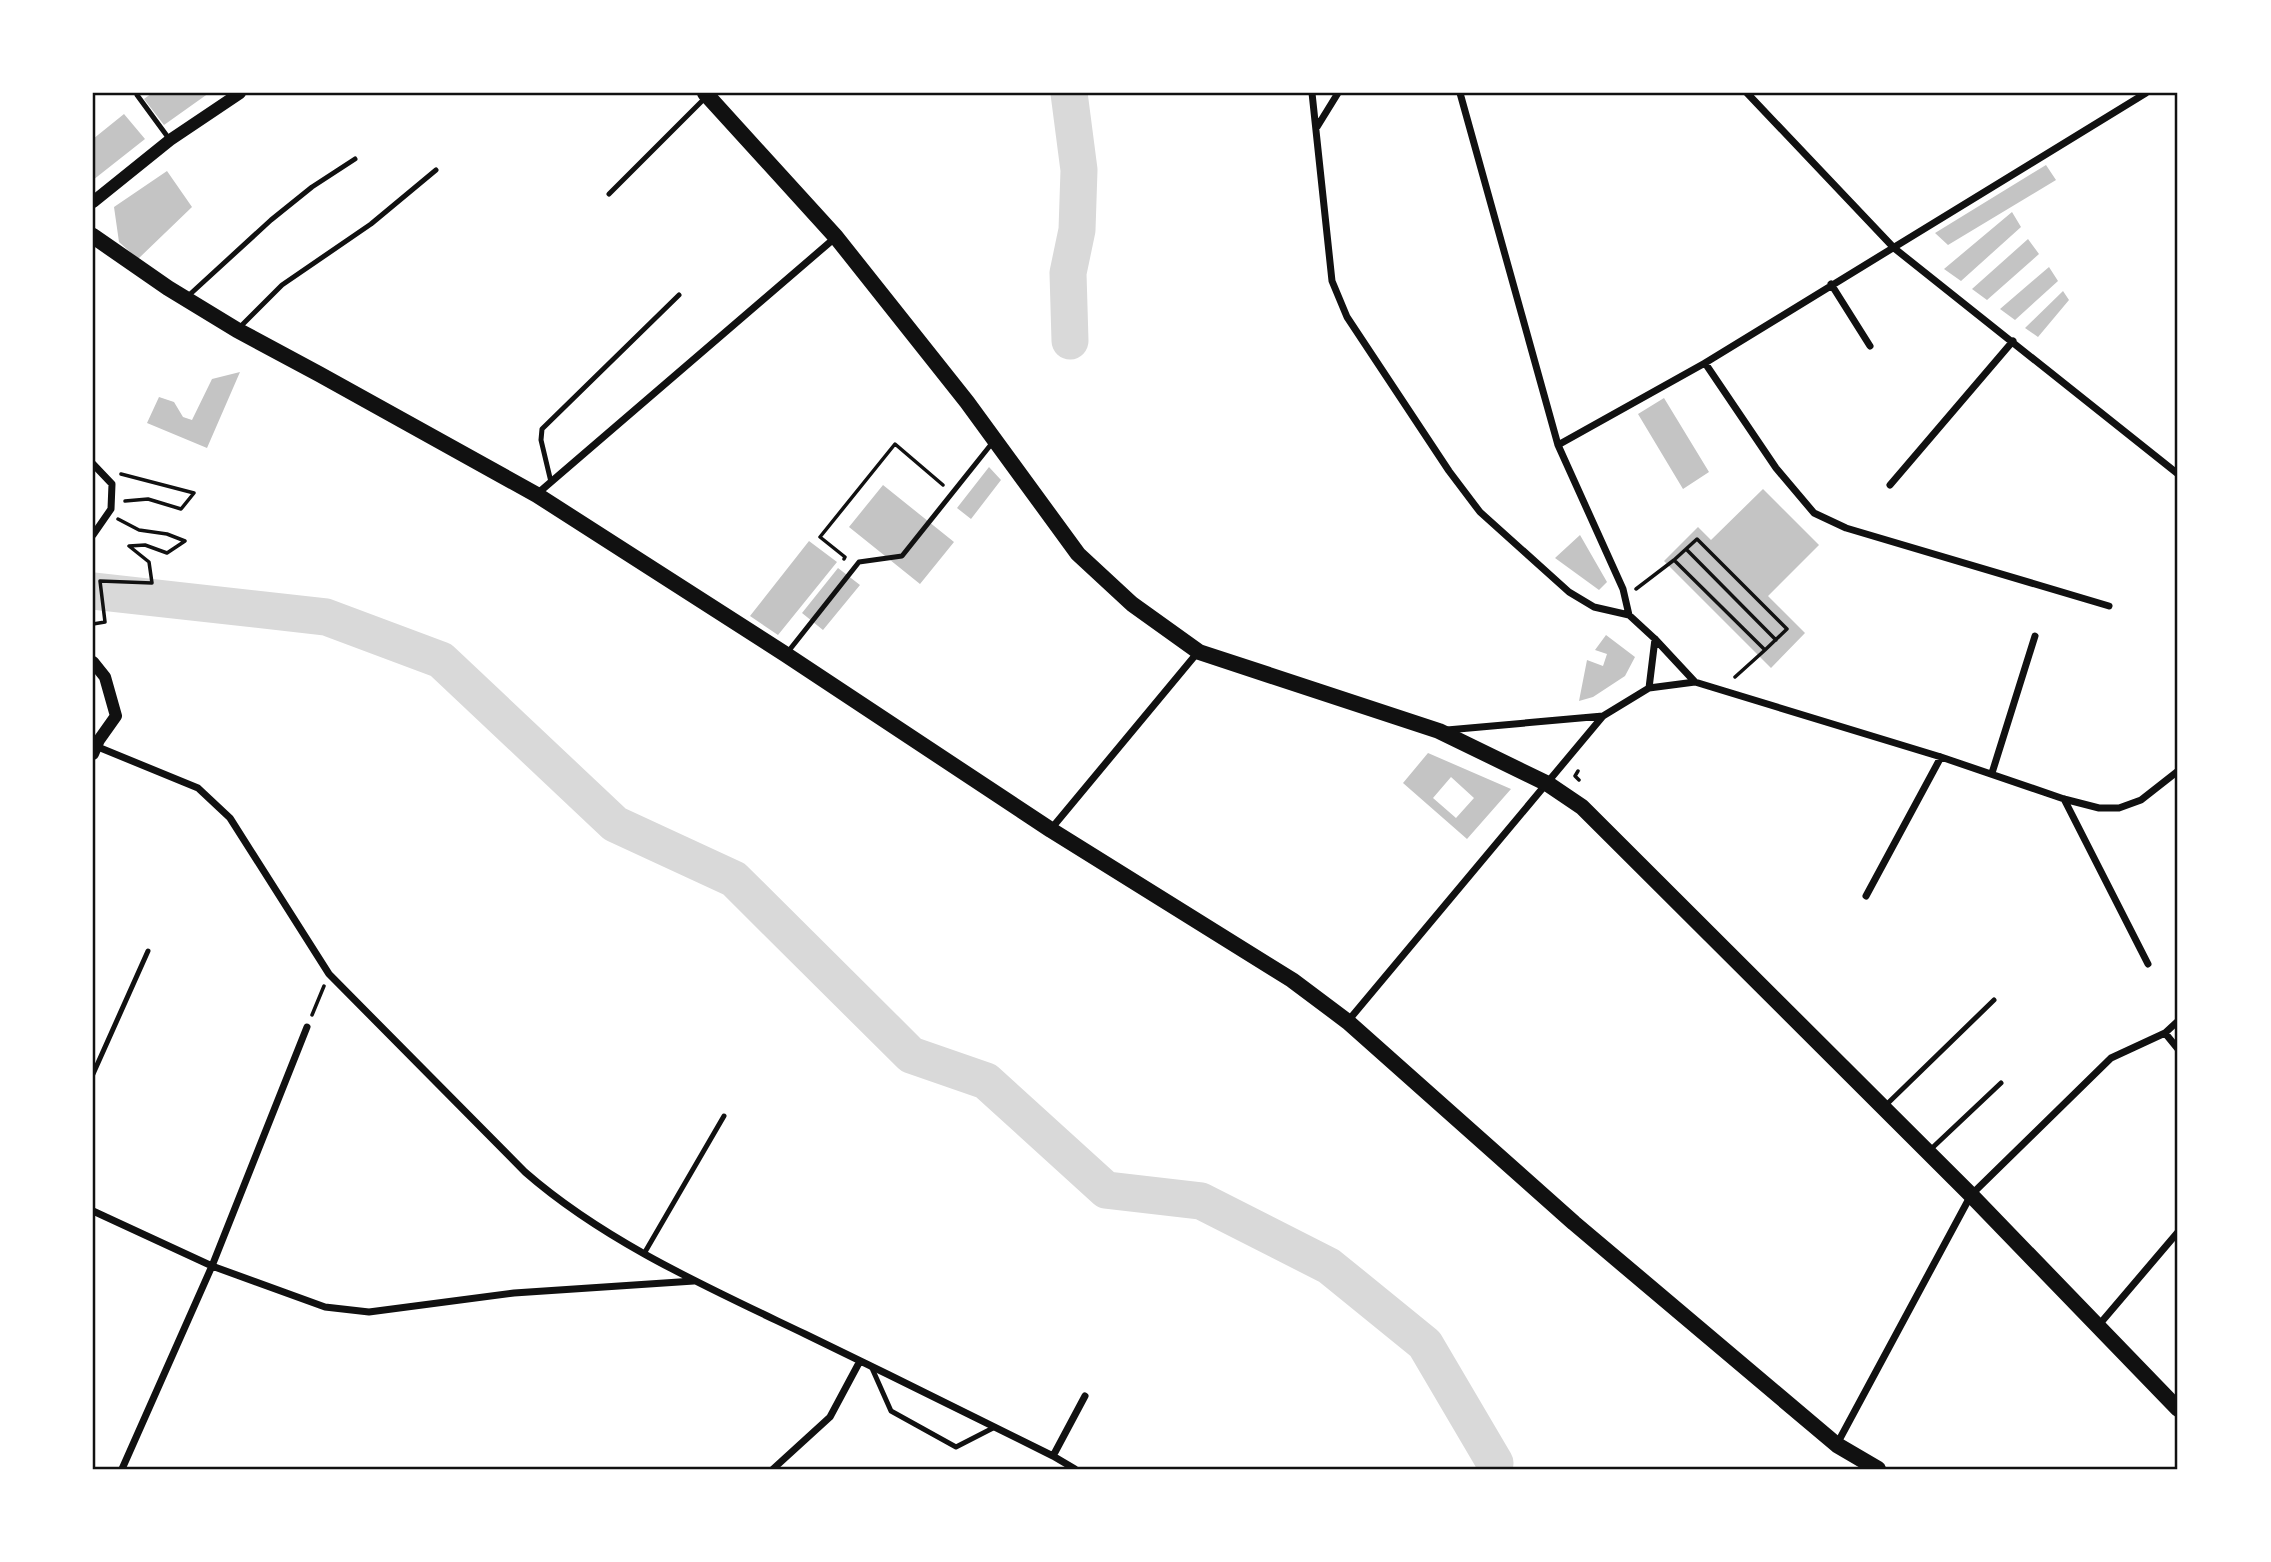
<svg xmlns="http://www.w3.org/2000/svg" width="2271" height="1562" font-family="Commissioner,sans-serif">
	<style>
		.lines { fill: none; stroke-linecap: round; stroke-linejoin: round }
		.river { stroke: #d9d9d9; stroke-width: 37 }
		.building { fill: #c4c4c4; fill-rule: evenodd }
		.path { stroke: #111; stroke-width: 3.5 }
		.service { stroke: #111; stroke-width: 5 }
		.minor { stroke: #111; stroke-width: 7 }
		.tertiary { stroke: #111; stroke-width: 12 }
		.primary { stroke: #111; stroke-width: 16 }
		.neatline { fill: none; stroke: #111; stroke-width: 2.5 }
	</style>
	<rect width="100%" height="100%" fill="#fff"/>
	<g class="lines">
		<!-- river -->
		<path class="river" d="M 1069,93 L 1079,170 L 1077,230 L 1068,273 L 1070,341
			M 93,591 L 326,617 L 441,660 L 615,824 L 734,879 L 911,1055 L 986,1081 L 1106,1190 L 1201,1201 L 1329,1266 L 1425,1344 L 1495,1463 L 1494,1469"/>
	</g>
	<!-- building -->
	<path class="building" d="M 152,93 L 209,93 L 164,125 L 144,99 Z
		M 124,114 L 145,139 L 93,180 L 93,139 Z
		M 2046,165 L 2056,180 L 1948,245 L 1935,233 Z
		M 167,171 L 192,207 L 138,259 L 119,242 L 114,207 Z
		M 2012,212 L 2021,227 L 1961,281 L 1944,269 Z
		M 2028,239 L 2039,254 L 1987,300 L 1972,289 Z
		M 2049,267 L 2058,281 L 2015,320 L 2000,309 Z
		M 2063,291 L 2069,300 L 2038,337 L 2025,328 Z
		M 240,372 L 207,448 L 147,423 L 159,397 L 174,402 L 183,417 L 192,420 L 212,379 Z
		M 1664,398 L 1709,472 L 1683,489 L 1638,414 Z
		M 989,467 L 1001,480 L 971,519 L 957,508 Z
		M 883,485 L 954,542 L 920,584 L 849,527 Z
		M 1763,489 L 1819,545 L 1768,596 L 1805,633 L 1771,668 L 1664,561 L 1698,527 L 1711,540 Z
		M 1580,535 L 1607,582 L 1599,590 L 1555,558 Z
		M 809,541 L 837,562 L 778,635 L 750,616 Z
		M 838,568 L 860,585 L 823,630 L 802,613 Z
		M 1606,635 L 1635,657 L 1625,676 L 1593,697 L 1579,701 L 1587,660 L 1603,666 L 1607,654 L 1595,650 Z
		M 1428,753 L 1511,789 L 1467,839 L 1403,783 ZM 1451,777 L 1474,798 L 1456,818 L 1433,798 Z"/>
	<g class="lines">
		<!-- path -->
		<path class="path" d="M 121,474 L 194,493 L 181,509 L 148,499 L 125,501
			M 1686,549 L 1776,640
			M 844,559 L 845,557 L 820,537 L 895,444 L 943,485
			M 1674,560 L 1697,539 L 1787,629 L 1765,650
			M 1636,589 L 1674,560 L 1765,650 L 1735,677
			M 93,624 L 105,622 L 100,581 L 152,583 L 149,562 L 129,546 L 145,545 L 167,553 L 185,541 L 167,534 L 139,530 L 118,519
			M 1578,771 L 1575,776 L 1579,780
			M 312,1015 L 324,986"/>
		<!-- service -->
		<path class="service" d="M 138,93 L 137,95 L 170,140
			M 609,194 L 705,98
			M 187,297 L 271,220 L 312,187 L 355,159
			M 239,328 L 282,285 L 371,224 L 436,170
			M 551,482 L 541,440 L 542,429 L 679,295
			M 787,653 L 859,562 L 902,556 L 993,442
			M 93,1074 L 148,951
			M 1886,1105 L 1994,1000
			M 1930,1150 L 2001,1083
			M 645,1252 L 724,1116
			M 871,1366 L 891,1411 L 956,1447 L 995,1427"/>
		<!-- minor -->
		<path class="minor" d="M 1312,93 L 1332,281 L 1347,317 L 1449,471 L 1480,512 L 1569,592 L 1594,607 L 1629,615 L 1655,639 L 1695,682
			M 1460,93 L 1558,445 L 1623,589 L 1629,615
			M 1747,93 L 1894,248 L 2178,474
			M 1317,127 L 1338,93
			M 1831,284 L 1870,346
			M 1705,363 L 1776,468 L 1814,513 L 1846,528 L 2109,606
			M 1558,445 L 1705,363 L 2146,93
			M 93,464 L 112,484 L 111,509 L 93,535
			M 1890,485 L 2013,341
			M 537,494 L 836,237
			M 1649,688 L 1655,639
			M 1447,730 L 1603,716
			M 98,747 L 198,788 L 230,818 L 329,974 L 525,1172 C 605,1242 709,1288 805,1334 C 888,1374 970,1415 1053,1456 L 1075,1469
			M 1992,773 L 2035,636
			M 2064,799 L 2148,964
			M 1051,829 L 1198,652
			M 1866,896 L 1941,757
			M 1348,1021 L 1603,716 L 1649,688 L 1695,682 L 1941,757 L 2064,799 L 2099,808 L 2119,808 L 2141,800 L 2178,771
			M 2165,1033 L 2178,1049
			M 93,1211 L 212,1266 L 325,1307 L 369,1312 L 514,1293 L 694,1281
			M 2098,1326 L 2178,1232
			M 1837,1444 L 1971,1195 L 2111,1058 L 2165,1033 L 2178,1021
			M 1053,1456 L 1085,1396
			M 122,1469 L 212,1266 L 307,1027
			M 773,1469 L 830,1417 L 860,1361"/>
		<!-- tertiary -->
		<path class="tertiary" d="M 93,202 L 170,140 L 240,93
			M 93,662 L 105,677 L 116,716 L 99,740 L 93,754"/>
		<!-- primary -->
		<path class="primary" d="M 705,93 L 836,237 L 967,402 L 1078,554 L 1132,604 L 1199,652 L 1439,731 L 1548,784 L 1582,807 L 1971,1195 L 2178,1409
			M 93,236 L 168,288 L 237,330 L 319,374 L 537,495 L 785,654 L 1051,830 L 1292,980 L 1348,1022 L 1574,1223 L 1837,1445 L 1878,1469"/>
	</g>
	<!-- border -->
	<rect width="2271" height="1562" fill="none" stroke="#ffffff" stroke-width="189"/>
	<rect x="94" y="94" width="2082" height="1374" class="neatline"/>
</svg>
